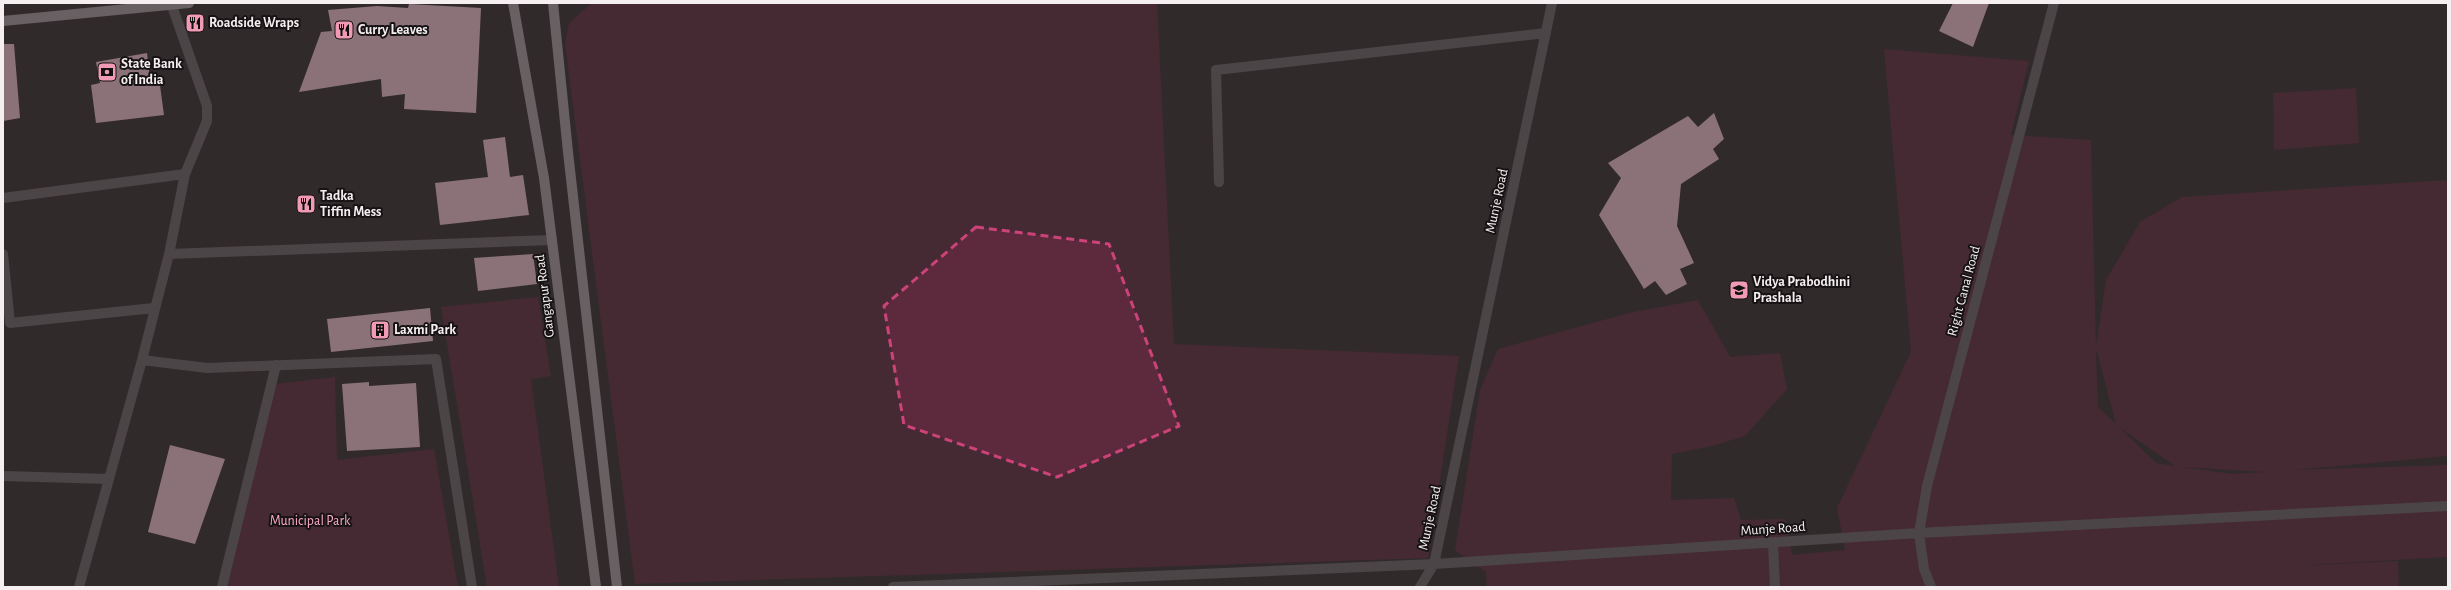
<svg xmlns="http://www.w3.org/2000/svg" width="2451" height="590" font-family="'Alegreya Sans',sans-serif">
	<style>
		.green { fill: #5d293c; fill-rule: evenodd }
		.building { fill: #f9c9d7 }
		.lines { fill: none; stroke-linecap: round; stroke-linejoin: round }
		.minor { stroke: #6c6768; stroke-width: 10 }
		.major { stroke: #aba2a4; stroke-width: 10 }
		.marked { fill: none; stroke: #cc4379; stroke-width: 3; stroke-dasharray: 8 5; stroke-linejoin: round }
		.labels { text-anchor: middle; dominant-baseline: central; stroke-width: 4; stroke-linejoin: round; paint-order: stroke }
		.poi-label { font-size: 14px; font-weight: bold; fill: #f5eff1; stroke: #171314; text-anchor: start }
		.street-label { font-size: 14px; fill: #f5eff1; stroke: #171314 }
		.park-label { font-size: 14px; fill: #fbaac3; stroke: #171314 }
	</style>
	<rect width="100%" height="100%" fill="#322a2c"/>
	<!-- green -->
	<path class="green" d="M 592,3 L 1157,3 L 1174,344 L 1459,356 L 1428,558 L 635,584 L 565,44 L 569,23 Z
		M 1884,49 L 2029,61 L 2011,135 L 2091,140 L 2096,346 L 2106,280 L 2140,222 L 2182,197 L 2448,180 L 2448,456 L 2293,470 L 2448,465 L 2448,557 L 2289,566 L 2398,561 L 2399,587 L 1487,587 L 1486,572 L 1455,550 L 1480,390 L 1498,349 L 1633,312 L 1698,300 L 1730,357 L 1780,353 L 1787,389 L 1745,436 L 1712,446 L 1672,454 L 1671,500 L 1734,498 L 1741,520 L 1785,519 L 1792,555 L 1845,550 L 1837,508 L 1911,352 ZM 2096,352 L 2097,352 L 2116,424 L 2098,407 ZM 2119,427 L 2175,466 L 2156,463 ZM 2183,467 L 2184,467 L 2265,472 L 2233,474 Z
		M 2356,88 L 2359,143 L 2274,150 L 2273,93 Z
		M 538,297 L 551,376 L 531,379 L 559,587 L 487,587 L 441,307 Z
		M 335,377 L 337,460 L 434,449 L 458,587 L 225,587 L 275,384 Z"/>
	<!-- building -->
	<path class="building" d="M 1953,3 L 1989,3 L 1973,47 L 1939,31 Z
		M 409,4 L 481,8 L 476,113 L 404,109 L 405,94 L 382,97 L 381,79 L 299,92 L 321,32 L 332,31 L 328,10 L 377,6 L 408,8 Z
		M 3,44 L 14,44 L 20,118 L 3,121 Z
		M 147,53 L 150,79 L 159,78 L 164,115 L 96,123 L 91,85 L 100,83 L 96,62 Z
		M 1714,113 L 1724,139 L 1713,149 L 1719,159 L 1681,184 L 1677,226 L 1694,263 L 1680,269 L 1687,284 L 1666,295 L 1655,281 L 1644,289 L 1599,215 L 1621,178 L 1608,163 L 1688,116 L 1698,127 Z
		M 505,137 L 510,177 L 523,175 L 529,215 L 440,225 L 435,183 L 488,177 L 483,140 Z
		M 533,254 L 537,284 L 478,291 L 474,258 Z
		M 430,308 L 433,341 L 331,352 L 327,319 Z
		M 369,382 L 369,386 L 416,383 L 420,447 L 347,451 L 342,384 Z
		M 170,445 L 225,459 L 195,544 L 148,532 Z"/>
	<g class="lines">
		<!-- minor -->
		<path class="minor" d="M 1219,182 L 1216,70 L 1546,33
			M 3,198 L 185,174
			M 3,254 L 10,323 L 154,308
			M 169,254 L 552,240
			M 142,360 L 207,368 L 436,359 L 472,587
			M 3,476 L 109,479
			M 1773,543 L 1775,587
			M 79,587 L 142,360 L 169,254 L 185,174 L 207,121 L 207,106 L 171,3
			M 222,587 L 276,365
			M 893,587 L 1434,564 L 1919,533 L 2448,506
			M 1420,587 L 1434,564 L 1552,3
			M 1931,587 L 1924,569 L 1919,533 L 1927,486 L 2054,3"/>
		<!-- major -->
		<path class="major" d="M 513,3 L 544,178 L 596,587
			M 553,3 L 568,152 L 617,587
			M 3,21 L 189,3"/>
	</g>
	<!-- marked area -->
	<path d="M0 0H2451V590H0ZM 976,227 L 1109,244 L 1179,426 L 1057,477 L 904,425 L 884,306 Z" fill="#322a2c" fill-opacity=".55" fill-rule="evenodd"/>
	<path class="marked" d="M 976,227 L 1109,244 L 1179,426 L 1057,477 L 904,425 L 884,306 Z"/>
	<!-- icons -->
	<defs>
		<g id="restaurant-square" transform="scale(1)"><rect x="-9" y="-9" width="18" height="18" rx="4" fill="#f09ab5" stroke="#171314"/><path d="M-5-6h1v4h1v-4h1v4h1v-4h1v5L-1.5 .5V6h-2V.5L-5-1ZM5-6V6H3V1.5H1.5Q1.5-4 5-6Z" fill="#111"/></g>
		<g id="bank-square" transform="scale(1)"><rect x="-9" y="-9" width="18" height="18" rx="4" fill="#f09ab5" stroke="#171314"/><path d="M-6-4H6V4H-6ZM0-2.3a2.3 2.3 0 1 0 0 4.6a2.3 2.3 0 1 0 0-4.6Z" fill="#111"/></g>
		<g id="school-square" transform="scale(1)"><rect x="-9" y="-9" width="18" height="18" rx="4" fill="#f09ab5" stroke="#171314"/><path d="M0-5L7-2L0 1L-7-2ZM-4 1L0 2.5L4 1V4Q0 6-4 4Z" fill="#111"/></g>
		<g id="building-square" transform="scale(1)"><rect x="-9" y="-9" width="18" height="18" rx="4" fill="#f09ab5" stroke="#171314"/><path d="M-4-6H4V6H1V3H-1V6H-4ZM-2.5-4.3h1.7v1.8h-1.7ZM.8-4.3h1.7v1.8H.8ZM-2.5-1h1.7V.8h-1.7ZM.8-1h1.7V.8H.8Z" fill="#111"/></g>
	</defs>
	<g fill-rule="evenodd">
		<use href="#restaurant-square" x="195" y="23"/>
		<use href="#restaurant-square" x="344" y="30"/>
		<use href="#bank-square" x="107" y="72"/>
		<use href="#restaurant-square" x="306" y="204"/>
		<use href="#school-square" x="1739" y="290"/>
		<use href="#building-square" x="380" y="330"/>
	</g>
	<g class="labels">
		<!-- poi labels -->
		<g class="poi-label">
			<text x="209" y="23">Roadside Wraps</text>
			<text x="358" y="30">Curry Leaves</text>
			<text x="121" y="64">State Bank<tspan x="121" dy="16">of India</tspan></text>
			<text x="320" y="196">Tadka<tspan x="320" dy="16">Tiffin Mess</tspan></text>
			<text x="1753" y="282">Vidya Prabodhini<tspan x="1753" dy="16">Prashala</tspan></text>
			<text x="394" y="330">Laxmi Park</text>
		</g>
		<!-- street labels -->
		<g class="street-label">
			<text transform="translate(1497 201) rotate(-78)">Munje Road</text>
			<text transform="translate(1964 291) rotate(-75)">Right Canal Road</text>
			<text transform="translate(545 296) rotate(-97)">Gangapur Road</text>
			<text transform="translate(1430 518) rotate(-78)">Munje Road</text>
			<text transform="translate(1773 529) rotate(-4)">Munje Road</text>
		</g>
		<!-- park labels -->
		<g class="park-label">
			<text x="310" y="521">Municipal Park</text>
		</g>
	</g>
	<!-- border -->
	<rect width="2451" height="590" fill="none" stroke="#f5eff1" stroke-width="8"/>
</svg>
